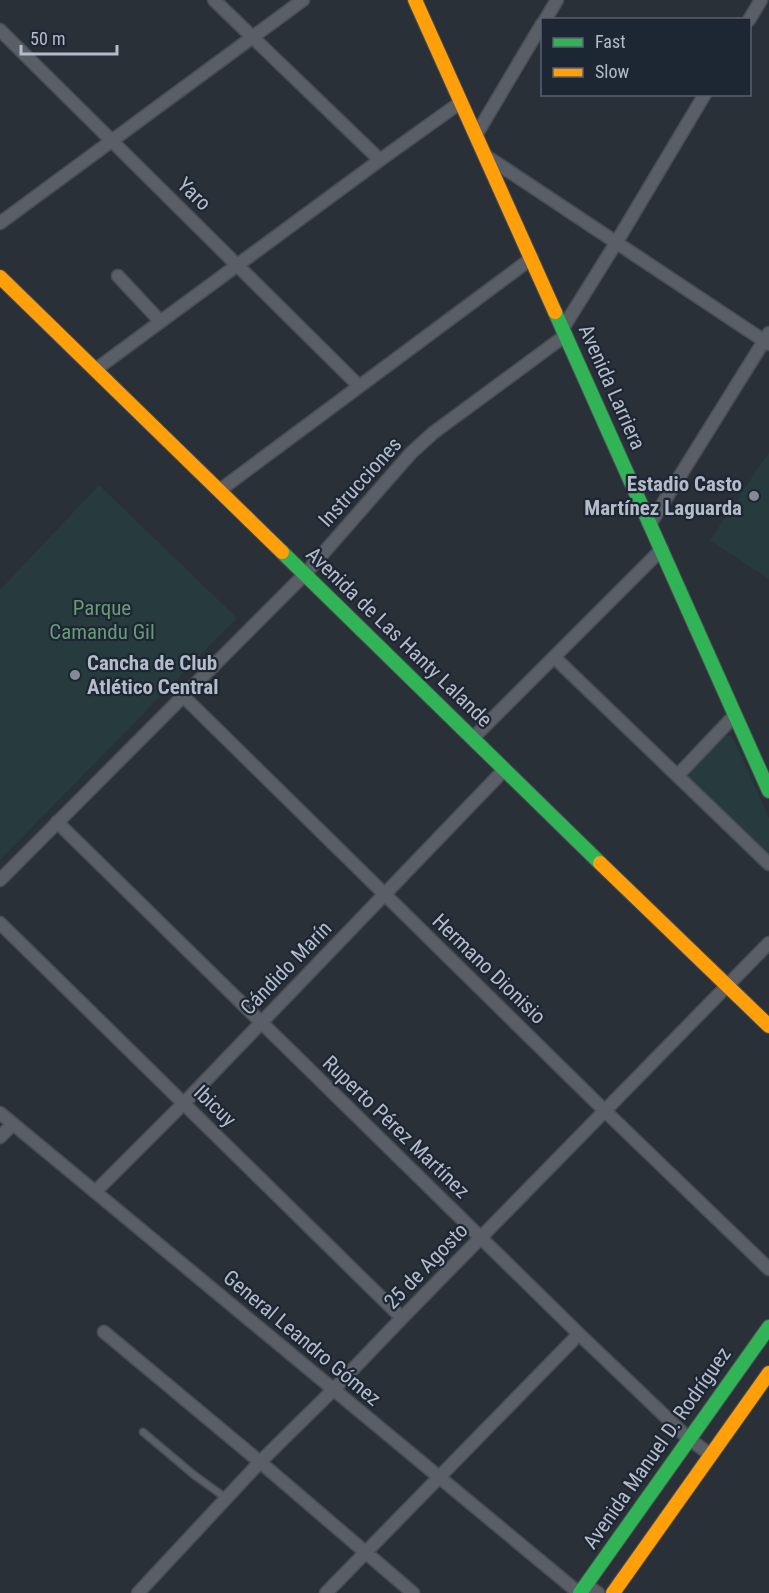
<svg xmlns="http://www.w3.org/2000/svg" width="769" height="1593" font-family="'Roboto Condensed',sans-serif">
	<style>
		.green { fill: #273a3e }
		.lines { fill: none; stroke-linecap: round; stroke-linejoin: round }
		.lane-casing { stroke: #484c53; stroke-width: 9 }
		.street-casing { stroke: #484c53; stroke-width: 15 }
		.fast-casing { stroke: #484c53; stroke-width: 16 }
		.slow-casing { stroke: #484c53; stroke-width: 16 }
		.lane { stroke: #5a5e66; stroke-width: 6 }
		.street { stroke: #5a5e66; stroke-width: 12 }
		.fast { stroke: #30b455; stroke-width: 14 }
		.slow { stroke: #ff9f0a; stroke-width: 14 }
		.poi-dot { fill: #848b96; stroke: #1d2633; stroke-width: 2 }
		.labels { text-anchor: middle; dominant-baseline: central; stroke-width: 4.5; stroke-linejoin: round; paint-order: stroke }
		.street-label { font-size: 21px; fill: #b4bcc9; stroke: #1d2633 }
		.poi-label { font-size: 21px; font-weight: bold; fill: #b4bcc9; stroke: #1d2633; text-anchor: end }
		.park-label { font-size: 21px; fill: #6b9a76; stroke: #1d2633 }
	</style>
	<rect width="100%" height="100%" fill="#2a3038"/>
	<!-- green -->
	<path class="green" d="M 769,452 L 769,579 L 710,540 Z
		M 99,485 L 237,618 L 0,860 L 0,590 Z
		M 729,735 L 733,738 L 769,818 L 769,857 L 691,782 L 689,776 L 691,771 L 724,736 Z"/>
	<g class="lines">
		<!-- lane casing -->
		<g class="lane-casing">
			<path id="lane" d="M 143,1432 L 194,1475 L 226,1498"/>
		</g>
		<!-- street casing -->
		<g class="street-casing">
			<path id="street" d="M 214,0 L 380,160
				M 545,20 L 557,0
				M 749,20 L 761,0
				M 0,30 L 359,386
				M 476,135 L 542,24
				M 486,156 L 769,344
				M 0,223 L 303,0
				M 118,276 L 160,321
				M 563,328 L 616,243 L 705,94
				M 95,370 L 380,160 L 461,102
				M 220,490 L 532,258
				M 650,524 L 769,333
				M 554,657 L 769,864
				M 183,696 L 605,1111 L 769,1269
				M 473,738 L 662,549
				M 678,775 L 735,715
				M 57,822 L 579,1334 L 689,1439 L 711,1455
				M 0,880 L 305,574 L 411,453 L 433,433 L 566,335
				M 0,923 L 402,1318
				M 0,1113 L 579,1593
				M 0,1137 L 13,1124
				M 95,1192 L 184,1103 L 504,770
				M 104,1332 L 260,1462 L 413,1593
				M 138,1593 L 260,1462 L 333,1390 L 402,1318 L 769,943
				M 326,1593 L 579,1334
				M 581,1593 L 592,1589 L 598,1593"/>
		</g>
		<!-- fast casing -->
		<g class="fast-casing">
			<path id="fast" d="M 555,312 L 769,791
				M 282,552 L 600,863
				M 580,1593 L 769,1327"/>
		</g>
		<!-- slow casing -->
		<g class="slow-casing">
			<path id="slow" d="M 415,0 L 555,312
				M 0,277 L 282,552
				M 600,863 L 769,1026
				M 613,1593 L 769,1373"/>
		</g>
		<!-- lane -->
		<use href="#lane" class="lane"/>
		<!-- street -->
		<use href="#street" class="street"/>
		<!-- fast -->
		<use href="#fast" class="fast"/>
		<!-- slow -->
		<use href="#slow" class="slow"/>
	</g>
	<!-- markers -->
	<g class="poi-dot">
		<circle cx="754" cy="496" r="6"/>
		<circle cx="75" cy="675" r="6"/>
	</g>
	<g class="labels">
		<!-- street labels -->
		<g class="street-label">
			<text transform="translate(194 194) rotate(44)">Yaro</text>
			<text transform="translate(612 387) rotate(66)">Avenida Larriera</text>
			<text transform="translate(360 482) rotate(-48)">Instrucciones</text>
			<text transform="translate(399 637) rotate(44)">Avenida de Las Hanty Lalande</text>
			<text transform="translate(286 968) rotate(-46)">Cándido Marín</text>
			<text transform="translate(489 969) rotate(44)">Hermano Dionisio</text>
			<text transform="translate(215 1106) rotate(44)">Ibicuy</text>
			<text transform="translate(396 1127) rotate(44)">Ruperto Pérez Martínez</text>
			<text transform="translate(426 1266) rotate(-46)">25 de Agosto</text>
			<text transform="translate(302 1338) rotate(40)">General Leandro Gómez</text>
			<text transform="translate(657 1448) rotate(-55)">Avenida Manuel D. Rodríguez</text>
		</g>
		<!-- poi labels -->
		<g class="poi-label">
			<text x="742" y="484">Estadio Casto<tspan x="742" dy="24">Martínez Laguarda</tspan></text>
			<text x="87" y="663" text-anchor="start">Cancha de Club<tspan x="87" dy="24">Atlético Central</tspan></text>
		</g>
		<!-- park labels -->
		<g class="park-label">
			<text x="102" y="608">Parque<tspan x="102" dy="24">Camandu Gil</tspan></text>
		</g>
	</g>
	<!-- legend -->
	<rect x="541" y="18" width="210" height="78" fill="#1d2633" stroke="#59626f" stroke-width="1.5"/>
	<rect x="553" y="38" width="30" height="9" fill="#30b455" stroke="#59626f" stroke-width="1.5"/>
	<text x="595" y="48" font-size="18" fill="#b4bcc9">Fast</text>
	<rect x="553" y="68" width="30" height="9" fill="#ff9f0a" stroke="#59626f" stroke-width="1.5"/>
	<text x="595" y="78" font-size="18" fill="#b4bcc9">Slow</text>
	<!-- scale -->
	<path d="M21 45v9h96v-9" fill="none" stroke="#b4bcc9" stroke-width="3"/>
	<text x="30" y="45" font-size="18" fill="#b4bcc9" stroke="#1d2633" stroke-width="4.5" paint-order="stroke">50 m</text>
</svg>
